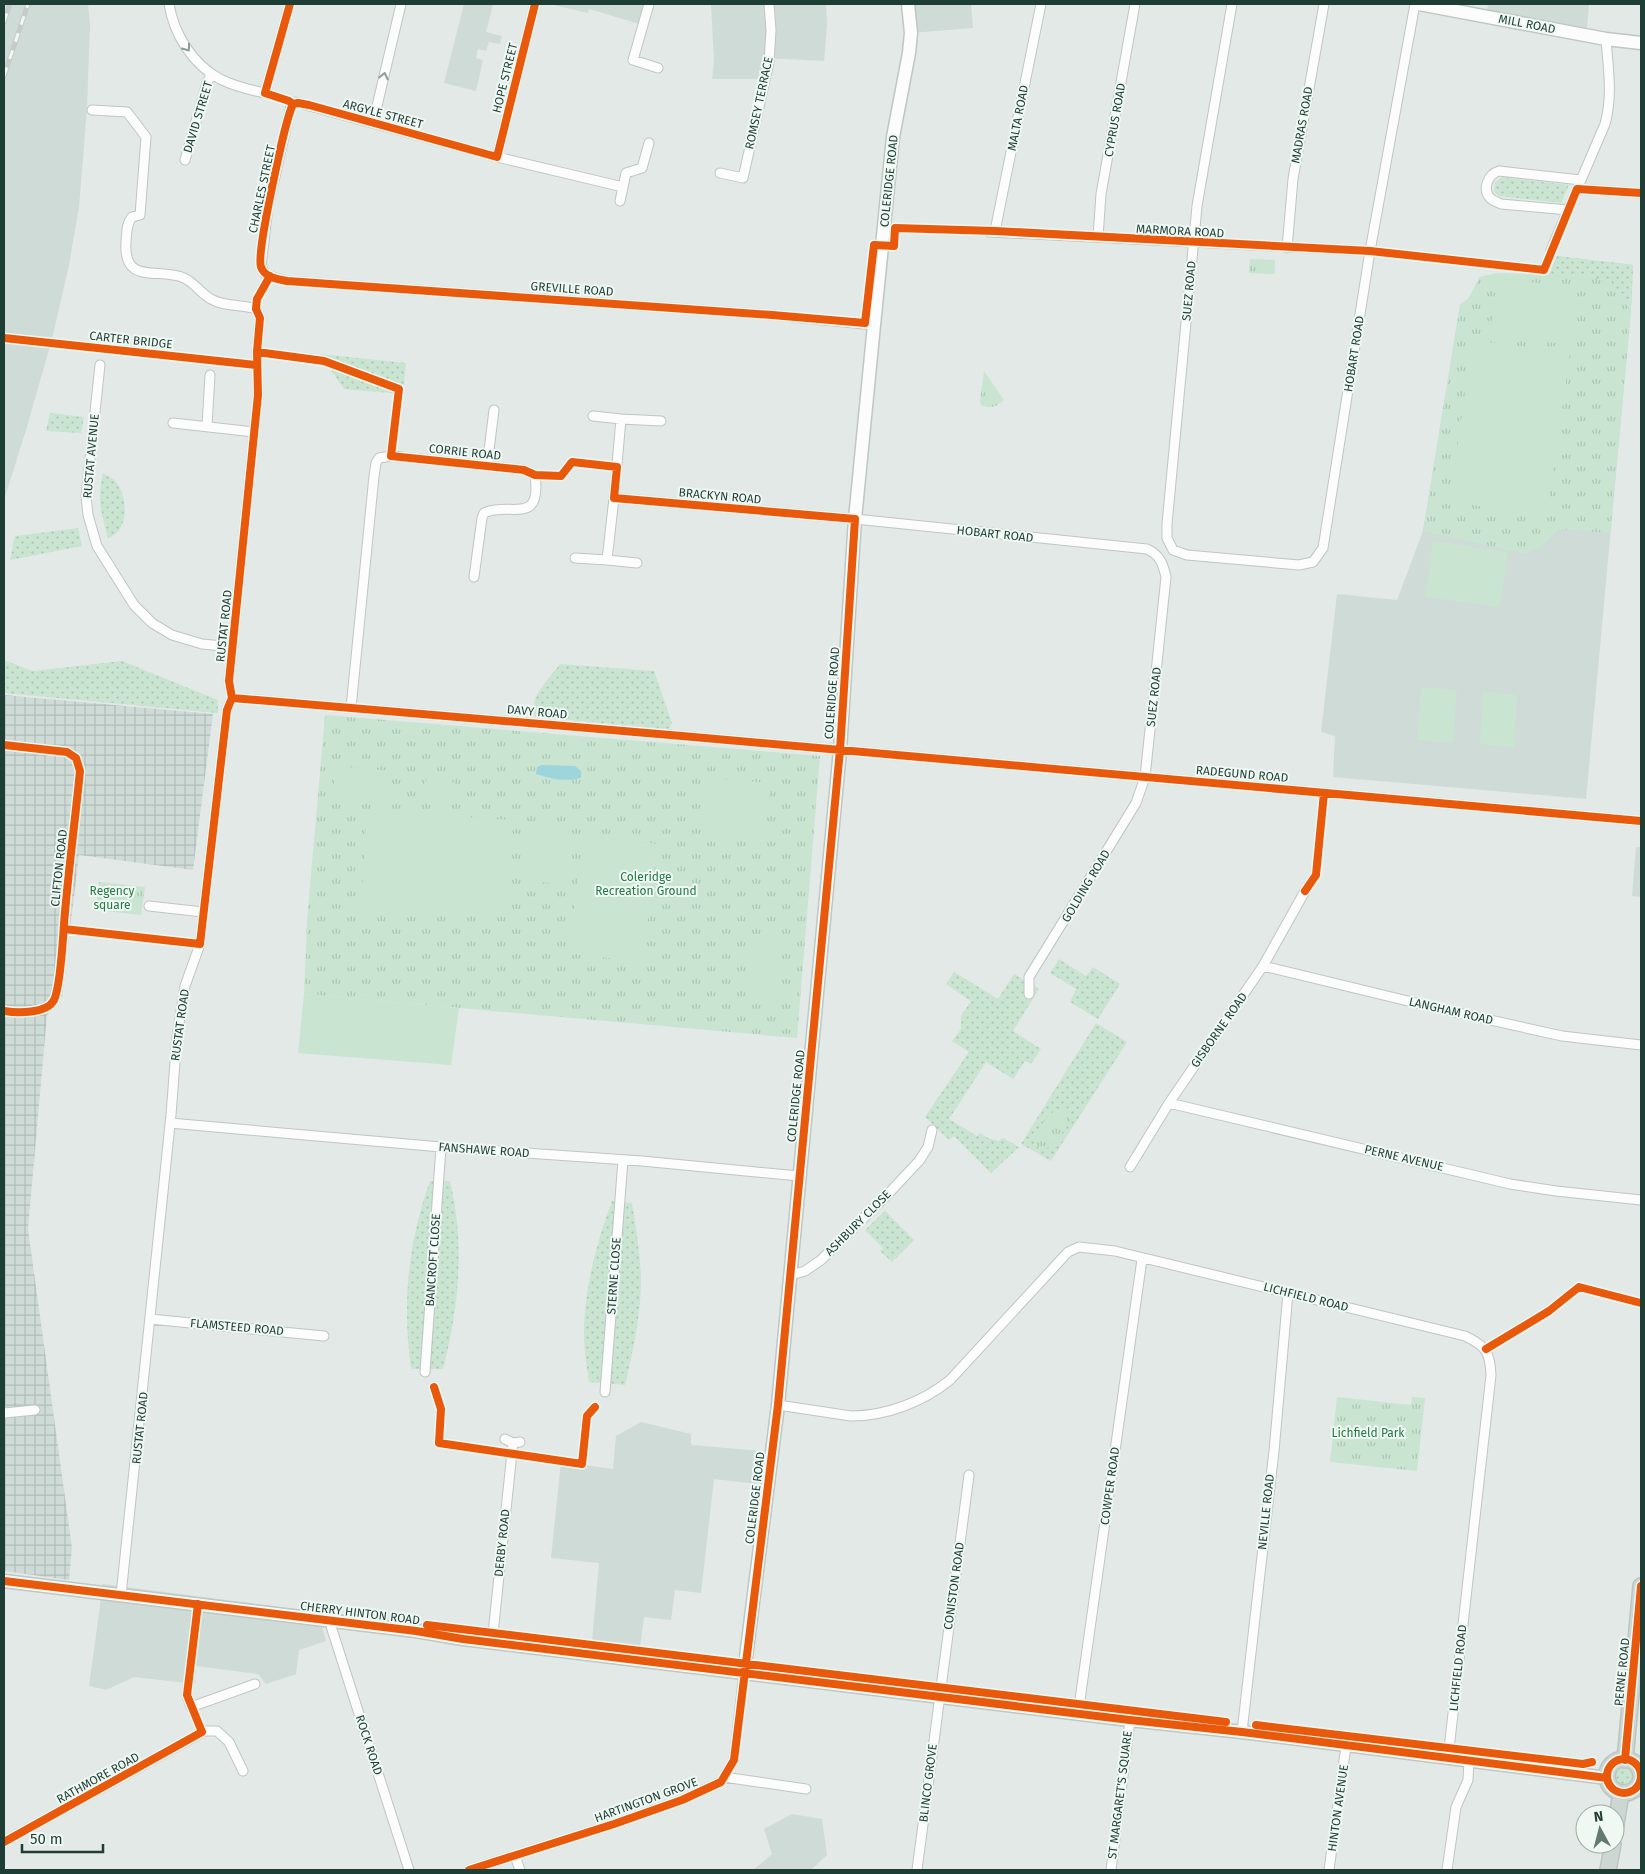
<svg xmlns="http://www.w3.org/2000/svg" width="1645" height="1874" font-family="'Fira Sans',sans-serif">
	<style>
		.built { fill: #cfdbd6 }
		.industrial { fill: url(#industrial-grid) }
		.grass { fill: url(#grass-dots) }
		.park { fill: url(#park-tufts) }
		.garden { fill: #c9e4d1 }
		.water { fill: #9dd5dc }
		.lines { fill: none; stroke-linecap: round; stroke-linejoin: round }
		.street-casing { stroke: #bfc6c3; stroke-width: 11 }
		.secondary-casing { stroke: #bdc7c3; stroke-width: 15 }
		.primary-casing { stroke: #bbc5c2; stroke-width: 18 }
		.street { stroke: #fbfcfb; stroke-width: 9 }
		.secondary { stroke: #fbfcfb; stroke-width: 12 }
		.primary { stroke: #ccd6d3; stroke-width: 15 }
		.rail-casing { stroke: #c6cac9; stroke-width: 5 }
		.rail { stroke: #f0f8f4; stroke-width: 3; stroke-dasharray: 9; stroke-linecap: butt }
		.cycleway-casing { stroke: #f0f8f4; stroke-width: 11 }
		.cycleway { stroke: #e8590c; stroke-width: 8 }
		.oneway { stroke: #8c9d98 }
		.labels { text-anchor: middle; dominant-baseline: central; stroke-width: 4; stroke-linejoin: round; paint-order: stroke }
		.street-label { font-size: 12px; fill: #1e3e35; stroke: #f0f8f4 }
		.park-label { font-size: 12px; fill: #247a44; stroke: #f0f8f4 }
	</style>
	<defs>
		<pattern id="industrial-grid" width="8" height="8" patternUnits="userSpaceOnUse" patternTransform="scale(1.25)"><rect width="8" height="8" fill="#cfdbd6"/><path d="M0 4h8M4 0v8" fill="none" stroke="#b1bdb8"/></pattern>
		<pattern id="grass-dots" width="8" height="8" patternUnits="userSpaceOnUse" patternTransform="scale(1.25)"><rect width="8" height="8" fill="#c9e4d1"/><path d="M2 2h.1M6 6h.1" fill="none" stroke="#acc5b4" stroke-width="1.8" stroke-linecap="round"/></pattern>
		<pattern id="park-tufts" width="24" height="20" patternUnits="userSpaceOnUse" patternTransform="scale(1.25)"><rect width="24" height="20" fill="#c9e4d1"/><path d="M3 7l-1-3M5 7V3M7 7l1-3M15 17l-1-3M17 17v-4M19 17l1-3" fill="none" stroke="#acc5b4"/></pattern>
	</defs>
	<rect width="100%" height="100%" fill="#e2e9e6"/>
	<!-- built -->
	<path class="built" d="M 4,4 L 88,4 L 90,25 L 87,108 L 79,207 L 69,265 L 52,339 L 4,334 Z
		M 464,4 L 493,4 L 486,32 L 502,36 L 500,44 L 489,42 L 486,51 L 478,49 L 476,58 L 483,60 L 476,91 L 444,83 Z
		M 550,4 L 649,4 L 643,25 L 589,9 L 588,13 Z
		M 711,4 L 826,4 L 827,25 L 824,61 L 765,58 L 761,79 L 712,79 L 714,62 Z
		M 908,4 L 971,4 L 973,28 L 911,33 Z
		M 1488,4 L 1589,4 L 1587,28 L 1487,11 Z
		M 1557,256 L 1633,265 L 1631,311 L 1586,799 L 1333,777 L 1335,736 L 1321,732 L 1337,594 L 1397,600 L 1423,531 L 1460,305 L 1468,299 L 1480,277 L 1498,273 L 1549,275 Z
		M 4,341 L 50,346 L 26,430 L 4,500 Z
		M 1636,847 L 1641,847 L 1641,897 L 1632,896 Z
		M 641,1422 L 691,1434 L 691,1445 L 760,1451 L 757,1484 L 714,1479 L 701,1593 L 675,1590 L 671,1620 L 644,1617 L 640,1647 L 592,1642 L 599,1563 L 551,1558 L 561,1462 L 613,1469 L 616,1436 Z
		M 103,1584 L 318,1612 L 326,1641 L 299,1650 L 296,1674 L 266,1684 L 258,1674 L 196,1666 L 195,1684 L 134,1677 L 106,1690 L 89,1686 Z
		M 792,1814 L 822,1819 L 827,1855 L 811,1870 L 753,1870 L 772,1854 L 764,1829 Z"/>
	<!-- industrial -->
	<path class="industrial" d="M 4,695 L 213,714 L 193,870 L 79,855 L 62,997 L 47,1015 L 28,1229 L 72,1548 L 69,1580 L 4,1571 Z"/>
	<!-- grass -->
	<path class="grass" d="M 1502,177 L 1569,185 L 1561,203 L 1499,196 L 1494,192 L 1495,183 Z
		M 1557,256 L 1633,265 L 1631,311 L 1613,288 L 1549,275 Z
		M 320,354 L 406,363 L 403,394 L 344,389 Z
		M 50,413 L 84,417 L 81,433 L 46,431 Z
		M 103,473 C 106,475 110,477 113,479 C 128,492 131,531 108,538 C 101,512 97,500 103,473 Z
		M 78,528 L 82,546 L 10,560 L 15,536 Z
		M 4,660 L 33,671 L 122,661 L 218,700 L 218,713 L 4,693 Z
		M 560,664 L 654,671 L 672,723 L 669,729 L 535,717 C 527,699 549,679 560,664 Z
		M 1059,959 L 1086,976 L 1093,967 L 1120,984 L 1098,1019 L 1070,1002 L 1076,989 L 1050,973 Z
		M 954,972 L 998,999 L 1014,974 L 1039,989 L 1013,1031 L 1041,1049 L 1031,1064 L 1025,1061 L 1013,1079 L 986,1062 L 949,1119 L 977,1136 L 980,1133 L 988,1138 L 999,1141 L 1003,1138 L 1019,1147 L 991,1173 L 954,1136 L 949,1140 L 925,1117 L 969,1052 L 952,1041 L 961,1029 L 961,1016 L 971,1001 L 946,984 Z
		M 1096,1023 L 1127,1042 L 1051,1161 L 1021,1144 Z
		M 430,1181 L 450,1181 C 465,1244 459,1307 443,1369 L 411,1369 C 402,1303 408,1243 430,1181 Z
		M 612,1201 L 632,1203 C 636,1228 640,1253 641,1279 C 641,1314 633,1351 625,1385 L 589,1382 C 587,1367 584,1352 584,1336 C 584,1290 596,1244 612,1201 Z
		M 885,1211 L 914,1240 L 892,1262 L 880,1251 L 883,1248 L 865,1230 Z
		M1614 1776a11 11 0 1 1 22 0a11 11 0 1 1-22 0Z"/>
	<!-- park -->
	<path class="park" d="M 1250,259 L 1275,260 L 1275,274 L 1249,273 Z
		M 1498,273 L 1549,275 L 1566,273 L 1593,276 L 1613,288 L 1631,311 L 1610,533 L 1560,529 L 1542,546 L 1526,554 L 1423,531 L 1460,305 L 1468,299 L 1480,277 Z
		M 984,371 L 1004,400 C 997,407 990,409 981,405 L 980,401 Z
		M 325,715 L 820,756 L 797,1038 L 304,994 L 307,921 Z
		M 99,882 L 145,887 L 141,915 L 96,910 Z
		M 1058,1108 L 1067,1111 L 1071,1120 L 1057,1140 L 1045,1150 L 1036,1146 L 1034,1139 L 1045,1119 Z
		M 1337,1397 L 1411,1405 L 1412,1397 L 1425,1398 L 1417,1471 L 1330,1462 Z"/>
	<!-- garden -->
	<path class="garden" d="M 1497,278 L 1578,288 L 1570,345 L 1490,334 Z
		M 1472,340 L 1570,353 L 1547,515 L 1450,502 Z
		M 1433,541 L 1508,552 L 1500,607 L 1425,597 Z
		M 1421,687 L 1457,690 L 1453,743 L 1417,740 Z
		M 1483,691 L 1517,695 L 1514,748 L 1480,744 Z
		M 336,766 L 392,771 L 389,800 L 333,795 Z
		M 429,773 L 455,783 L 448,800 L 422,790 Z
		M 708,778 L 770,783 L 765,843 L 703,838 Z
		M 367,812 L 513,820 L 508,917 L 361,909 Z
		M 525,821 L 569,824 L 565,884 L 521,881 Z
		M 584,835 L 658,844 L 642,962 L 568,953 Z
		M 753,939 L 783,941 L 779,999 L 749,997 Z
		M 304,994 L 459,1008 L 451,1065 L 298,1053 Z"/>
	<!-- water -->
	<path class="water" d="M 542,765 L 575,766 L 581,771 L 581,778 C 566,782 551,779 536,774 L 537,767 Z"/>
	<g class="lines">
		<!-- street casing -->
		<g class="street-casing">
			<path id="street" d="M 169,4 C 174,34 192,64 220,79 C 234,86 250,90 265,93 L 290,4
				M 649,4 L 633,60 L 658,68
				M 1232,4 L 1197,206 L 1167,524 L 1167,538 L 1173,550 L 1187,555 L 1299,565 L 1313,562 L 1323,548 L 1370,251 L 1415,4
				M 92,110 L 127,112 L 146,137 L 140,215 L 132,217 C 126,224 127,233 126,242 C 123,286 159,267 184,278 C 195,283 201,294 211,299 C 224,307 241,304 256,309 L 260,318 L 257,352 L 258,395 L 229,681 L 232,698 L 227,710 L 200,944 L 185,986 L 177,1036 L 171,1115 L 121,1595
				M 373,123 L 401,4
				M 649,143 L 642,168 L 626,173 L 623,187 L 497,157 L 295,102 L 291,106 L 268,207 L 261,266 L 266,275 L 287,281 L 772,315 L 874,325
				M 497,157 L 535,4
				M 185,160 L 207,83 L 211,74
				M 720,173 L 743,178 L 769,62 L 771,30 L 769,4
				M 1577,189 L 1641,193
				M 620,201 L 623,187
				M 1568,210 L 1501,204 C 1497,202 1493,201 1490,198 C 1482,189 1488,174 1499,171 L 1581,180
				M 995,231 L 1041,4
				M 989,232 L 1370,251
				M 1098,237 L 1101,194 L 1135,4
				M 1287,248 L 1293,179 L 1324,4
				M 1551,250 L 1605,124 C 1613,96 1608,67 1606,39
				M 100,365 L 86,496 L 88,515 L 97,546 L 134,605 L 152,623 L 172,635 L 202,644 L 233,647
				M 593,416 L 621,419 L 614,498 L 607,560 L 637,563
				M 621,419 L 661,421
				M 173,423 L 254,432
				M 207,426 L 210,375
				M 487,466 L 494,410
				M 614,498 L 855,519 L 1147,549 C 1160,555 1163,564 1166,577 L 1145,777 L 1136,803 L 1029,977 L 1029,994
				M 575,558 L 607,560
				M 232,698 L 682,736 L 1641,821
				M 351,708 L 374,476 L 376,463 L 379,458 L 391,456 L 524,470 L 535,475 C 542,527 510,501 484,513 L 482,518 L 474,577
				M 4,745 L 67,752 L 76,758 L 80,771 C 75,822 68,873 64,924 C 63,940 60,988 54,1000 C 47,1014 17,1013 4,1011
				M 149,906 L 203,912
				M 1263,966 L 1441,1009 L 1562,1036 L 1641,1045
				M 1169,1103 L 1510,1184 L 1556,1191 L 1641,1200
				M 170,1123 L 441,1147 L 642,1161 L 799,1176
				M 1130,1167 L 1169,1103 L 1263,966 L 1305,891
				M 791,1275 L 805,1271 L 821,1260 L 889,1193 L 919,1161 L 928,1147 L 932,1130
				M 150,1319 L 324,1336
				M 425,1372 L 441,1147
				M 605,1392 L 623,1160
				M 778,1405 L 851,1416 C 886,1416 923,1402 950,1380 L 1068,1252 L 1079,1247 L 1115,1251 L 1465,1336 C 1486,1346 1490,1352 1491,1375 L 1448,1758
				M 4,1413 L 35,1410
				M 505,1439 L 513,1443 L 520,1442
				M 198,1604 L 187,1695 L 191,1707 L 255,1684
				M 329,1620 L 409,1870
				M 492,1643 L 513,1443
				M 1078,1714 L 1142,1259
				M 1242,1732 L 1274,1451 L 1288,1293
				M 724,1777 L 806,1789
				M 4,1842 L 205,1731 L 217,1731 L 229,1742 L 243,1771
				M 515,1856 L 520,1870
				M 469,1870 L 614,1824 L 682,1800 L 721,1782 L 734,1760 L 744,1673
				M 917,1870 L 969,1475
				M 1111,1870 L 1130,1720
				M 1329,1870 L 1346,1746
				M 1447,1870 L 1456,1807 L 1468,1780 L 1469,1760"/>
		</g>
		<!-- secondary casing -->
		<g class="secondary-casing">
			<path id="secondary" d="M 1419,4 L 1606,39 L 1641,43
				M 4,1581 L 416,1631 L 463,1639 L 1130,1720 L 1242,1732 L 1607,1778
				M 744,1673 L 778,1405 L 840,750 L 855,519 L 874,325 L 893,137 L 909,53 L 911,33 L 908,4"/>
		</g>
		<!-- primary casing -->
		<g class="primary-casing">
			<path id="primary" d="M1607 1776a17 17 0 1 1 34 0a17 17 0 1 1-34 0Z
				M 1625,1760 L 1641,1586
				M 1615,1830 L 1621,1793
				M 1608,1870 L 1613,1844"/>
		</g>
		<!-- street -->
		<use href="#street" class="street"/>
		<!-- secondary -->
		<use href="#secondary" class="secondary"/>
		<!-- primary -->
		<use href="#primary" class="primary"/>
		<!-- rail casing -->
		<g class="rail-casing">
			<path id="rail" d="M 4,22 L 10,4
				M 4,76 L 28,4"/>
		</g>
		<!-- rail -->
		<use href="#rail" class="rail"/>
		<!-- cycleway casing -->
		<g class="cycleway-casing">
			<path id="cycleway" d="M 290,4 L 265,93 L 289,101 L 293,104 L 298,103 L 309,105 L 497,157 L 535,4
				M 293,104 C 285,121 256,253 261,267 C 265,278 278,279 287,281 L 772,315 L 865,323 L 874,245 L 894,246 L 895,228 L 995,231 L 1370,251 L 1544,270 L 1577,189 L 1641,193
				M 4,338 L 256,365
				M 257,352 L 324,361 L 399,389 L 391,456 L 524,470 L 535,475 L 561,476 L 572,462 L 617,467 L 614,498 L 855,519 L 840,750 L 778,1405 L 734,1760 L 721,1782 L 682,1800 L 614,1824 L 469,1870
				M 232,698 L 682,736 L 1641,821
				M 4,745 L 67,752 L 76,758 L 80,771 C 75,822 68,873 64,924 C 63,940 60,988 54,1000 C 47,1014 17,1013 4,1011
				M 1305,891 L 1316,875 L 1324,793
				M 64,929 L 200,944 L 227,710 L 232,698 L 229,681 L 258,395 L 257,352 L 260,318 L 256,309 L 257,299 L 270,276
				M 1486,1349 L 1549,1311 L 1579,1287 L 1641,1303
				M 434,1387 L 441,1409 L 439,1443 L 582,1464 L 587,1416 L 595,1407
				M 4,1581 L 416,1631 L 463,1639 L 1130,1720 L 1242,1732 L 1607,1778
				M 427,1625 L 1226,1722
				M 1256,1725 L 1583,1764 L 1592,1762
				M1607 1776a17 17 0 1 1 34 0a17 17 0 1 1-34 0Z
				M 1625,1760 L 1641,1586
				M 4,1842 L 202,1732 L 187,1695 L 198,1604"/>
		</g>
		<!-- cycleway -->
		<use href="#cycleway" class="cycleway"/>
	</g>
	<!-- one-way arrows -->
	<defs><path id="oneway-chevron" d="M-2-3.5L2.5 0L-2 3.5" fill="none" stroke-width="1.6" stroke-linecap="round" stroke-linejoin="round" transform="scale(1.25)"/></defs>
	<g class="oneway">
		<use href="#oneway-chevron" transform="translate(187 48) rotate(54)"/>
		<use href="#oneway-chevron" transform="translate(384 76) rotate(-77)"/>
	</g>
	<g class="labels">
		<!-- street labels -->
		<g class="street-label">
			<text transform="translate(1527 24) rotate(11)">MILL ROAD</text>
			<text transform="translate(505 78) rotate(-76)">HOPE STREET</text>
			<text transform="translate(759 103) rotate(-78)">ROMSEY TERRACE</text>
			<text transform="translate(383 114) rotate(15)">ARGYLE STREET</text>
			<text transform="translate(198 117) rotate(-73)">DAVID STREET</text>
			<text transform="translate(1018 118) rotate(-79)">MALTA ROAD</text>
			<text transform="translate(1115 120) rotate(-80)">CYPRUS ROAD</text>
			<text transform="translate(1302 125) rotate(-80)">MADRAS ROAD</text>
			<text transform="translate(889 181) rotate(-84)">COLERIDGE ROAD</text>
			<text transform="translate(262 189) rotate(-78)">CHARLES STREET</text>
			<text transform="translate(1180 231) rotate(3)">MARMORA ROAD</text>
			<text transform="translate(572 289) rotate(4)">GREVILLE ROAD</text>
			<text transform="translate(1189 291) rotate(-85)">SUEZ ROAD</text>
			<text transform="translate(131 340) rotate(6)">CARTER BRIDGE</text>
			<text transform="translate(1354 354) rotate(-81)">HOBART ROAD</text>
			<text transform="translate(465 452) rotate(6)">CORRIE ROAD</text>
			<text transform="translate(91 456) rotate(-85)">RUSTAT AVENUE</text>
			<text transform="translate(720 496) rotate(5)">BRACKYN ROAD</text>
			<text transform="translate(995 534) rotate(6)">HOBART ROAD</text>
			<text transform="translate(224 626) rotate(-84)">RUSTAT ROAD</text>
			<text transform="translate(832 693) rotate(-86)">COLERIDGE ROAD</text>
			<text transform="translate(1154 697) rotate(-84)">SUEZ ROAD</text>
			<text transform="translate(537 712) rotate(5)">DAVY ROAD</text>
			<text transform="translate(1242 774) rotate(5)">RADEGUND ROAD</text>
			<text transform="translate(59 868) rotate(-84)">CLIFTON ROAD</text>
			<text transform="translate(1086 886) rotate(-59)">GOLDING ROAD</text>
			<text transform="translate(1451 1011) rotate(13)">LANGHAM ROAD</text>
			<text transform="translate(180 1025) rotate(-82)">RUSTAT ROAD</text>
			<text transform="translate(1219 1030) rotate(-55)">GISBORNE ROAD</text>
			<text transform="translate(796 1096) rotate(-84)">COLERIDGE ROAD</text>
			<text transform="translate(484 1150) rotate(4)">FANSHAWE ROAD</text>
			<text transform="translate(1404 1158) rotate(13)">PERNE AVENUE</text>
			<text transform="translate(858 1223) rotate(-45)">ASHBURY CLOSE</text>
			<text transform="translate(433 1260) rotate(-86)">BANCROFT CLOSE</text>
			<text transform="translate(614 1276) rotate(-86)">STERNE CLOSE</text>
			<text transform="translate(1306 1297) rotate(14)">LICHFIELD ROAD</text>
			<text transform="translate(237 1327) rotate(5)">FLAMSTEED ROAD</text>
			<text transform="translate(140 1428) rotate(-84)">RUSTAT ROAD</text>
			<text transform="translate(1110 1486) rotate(-82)">COWPER ROAD</text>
			<text transform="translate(755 1498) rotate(-83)">COLERIDGE ROAD</text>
			<text transform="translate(1266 1512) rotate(-84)">NEVILLE ROAD</text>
			<text transform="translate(502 1543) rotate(-84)">DERBY ROAD</text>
			<text transform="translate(954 1586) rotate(-82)">CONISTON ROAD</text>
			<text transform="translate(360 1613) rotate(7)">CHERRY HINTON ROAD</text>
			<text transform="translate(1458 1668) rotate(-84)">LICHFIELD ROAD</text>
			<text transform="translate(1622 1672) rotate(-84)">PERNE ROAD</text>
			<text transform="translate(369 1745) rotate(72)">ROCK ROAD</text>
			<text transform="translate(98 1778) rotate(-29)">RATHMORE ROAD</text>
			<text transform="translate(928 1783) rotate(-83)">BLINCO GROVE</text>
			<text transform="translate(1120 1795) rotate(-83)">ST MARGARET'S SQUARE</text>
			<text transform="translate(646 1800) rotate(-20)">HARTINGTON GROVE</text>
			<text transform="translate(1338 1808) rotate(-82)">HINTON AVENUE</text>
		</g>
		<!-- park labels -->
		<g class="park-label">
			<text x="646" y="877">Coleridge<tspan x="646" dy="14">Recreation Ground</tspan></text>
			<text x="112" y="891">Regency<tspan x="112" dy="14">square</tspan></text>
			<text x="1368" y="1433">Lichfield Park</text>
		</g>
	</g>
	<!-- border -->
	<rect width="1645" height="1874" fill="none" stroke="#1e3e35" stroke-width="10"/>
	<!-- north arrow -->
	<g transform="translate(1600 1829) rotate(353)"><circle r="24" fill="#f0f8f4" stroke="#9caea8"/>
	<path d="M0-4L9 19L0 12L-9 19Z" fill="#637a73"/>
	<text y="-8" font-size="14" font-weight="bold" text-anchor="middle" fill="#1e3e35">N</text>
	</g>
	<!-- scale -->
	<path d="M22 1844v8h81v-8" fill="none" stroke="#1e3e35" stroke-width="2.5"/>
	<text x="30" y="1844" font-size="15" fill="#1e3e35" stroke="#f0f8f4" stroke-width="4" paint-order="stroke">50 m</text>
</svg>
